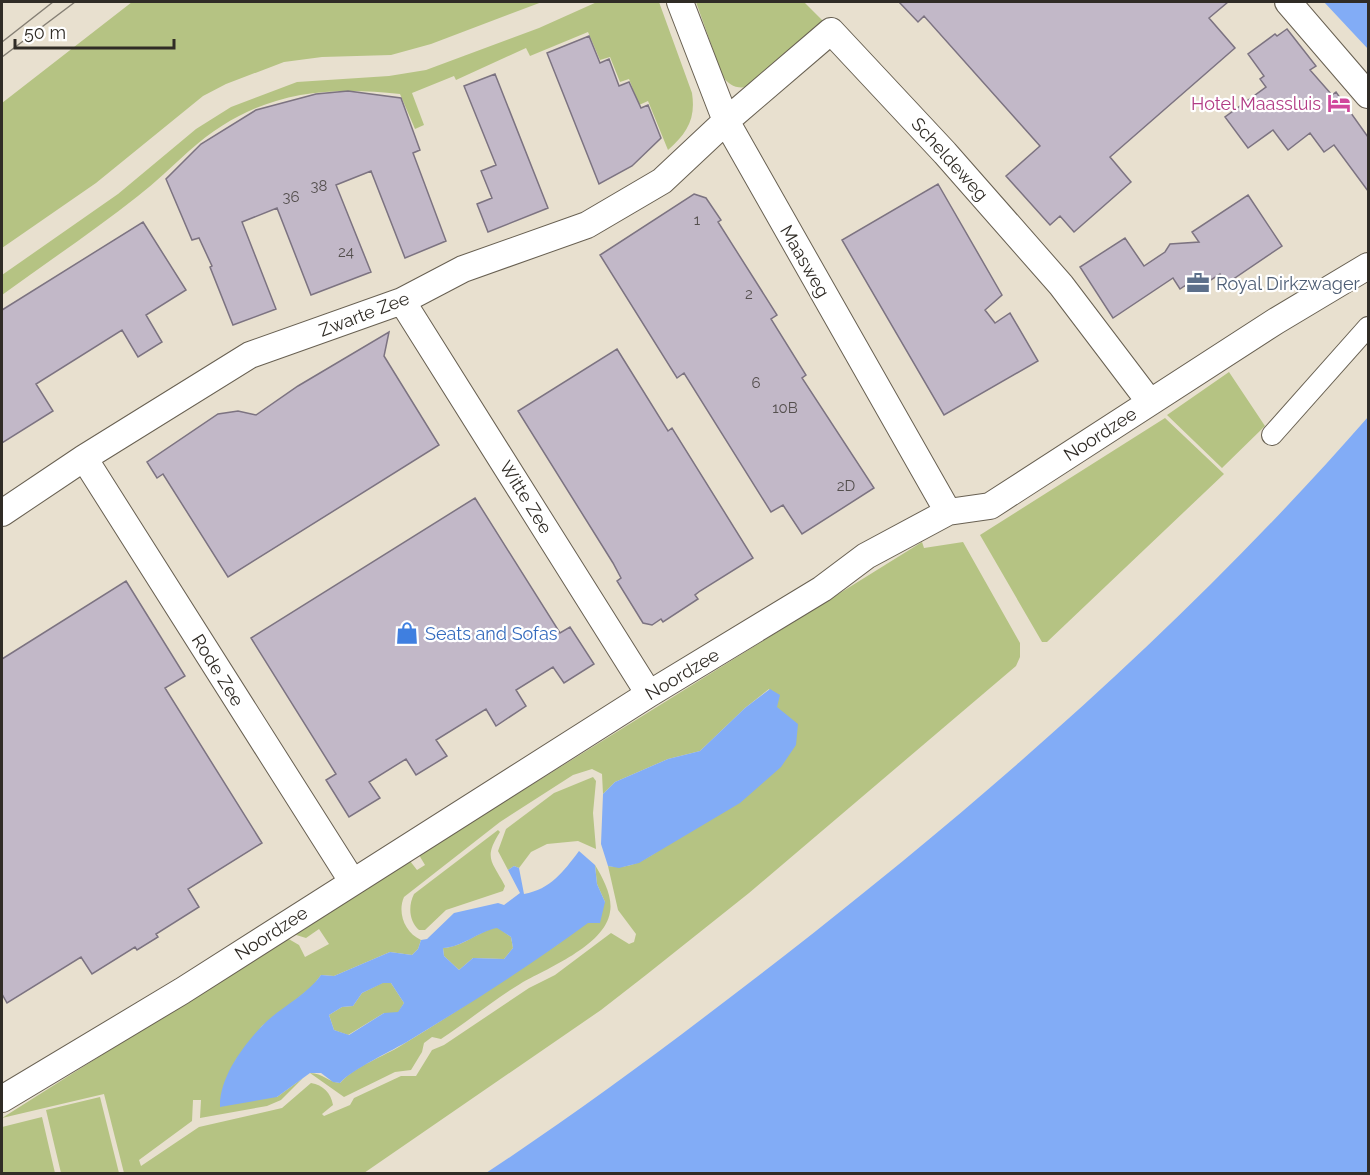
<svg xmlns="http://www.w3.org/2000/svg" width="1370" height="1175" font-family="Raleway,sans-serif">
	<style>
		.green { fill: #b5c383; fill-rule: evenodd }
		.water { fill: #82acf6; fill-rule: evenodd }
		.building { fill: #c2b8c8; stroke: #7c7381; stroke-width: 1.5 }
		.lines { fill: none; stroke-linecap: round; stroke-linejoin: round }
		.pedestrian-casing { stroke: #686052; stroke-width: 22 }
		.minor-casing { stroke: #686052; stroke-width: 28 }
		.pedestrian { stroke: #fff; stroke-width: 20 }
		.minor { stroke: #fff; stroke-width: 26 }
		.tram { stroke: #857f74; stroke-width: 1.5 }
		.labels { text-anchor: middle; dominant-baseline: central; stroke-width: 4.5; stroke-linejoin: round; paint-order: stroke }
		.number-label { font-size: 15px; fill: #544f4e }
		.hotel-label { font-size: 18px; fill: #b23c85; stroke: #fff; text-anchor: end }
		.street-label { font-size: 18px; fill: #302c26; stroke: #fff }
		.service-label { font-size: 18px; fill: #4e5e75; stroke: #fff; text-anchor: start }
		.shop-label { font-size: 18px; fill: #366cbe; stroke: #fff; text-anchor: start }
	</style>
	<rect width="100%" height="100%" fill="#e8e0cf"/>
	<!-- green -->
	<path class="green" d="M 132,2 L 542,2 L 431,44 L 391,55 L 322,57 L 284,62 L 226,84 L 203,96 L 96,183 L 2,248 L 2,103 Z
		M 597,2 L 659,2 L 692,93 C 696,119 687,133 668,150 L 648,101 L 639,105 L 629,79 L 620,82 L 610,57 L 600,60 L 588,32 L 530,56 L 526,48 L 456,80 L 454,76 L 412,93 L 424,125 L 415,129 L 400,94 C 318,85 253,94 189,151 C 172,166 156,182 138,196 C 94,231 47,262 2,295 L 2,275 L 118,194 L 196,129 L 231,107 L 297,82 L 389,76 L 426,70 L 539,28 Z
		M 696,2 L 804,2 L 823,21 L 747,87 C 736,89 728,85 722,75 Z
		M 1229,372 L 1265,426 L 1222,468 L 1167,415 Z
		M 1165,418 L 1224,474 L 1047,642 L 1042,642 L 980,535 Z
		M 922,542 L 924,548 L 963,542 L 1020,643 L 1020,657 L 1016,666 L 749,893 L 646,975 L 601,1010 L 364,1173 L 124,1173 L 104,1094 L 2,1118 L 287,938 L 299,945 L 305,957 L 329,944 L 319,929 L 306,938 L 293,934 L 410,861 L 417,870 L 425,865 L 419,855 ZM 769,689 L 777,707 L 664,847 C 646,859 631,870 608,866 L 618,910 L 636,934 L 634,942 L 629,944 L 611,933 L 555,975 L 529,988 L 444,1045 L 432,1050 L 416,1076 L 401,1076 L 354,1098 L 350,1105 L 324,1116 L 322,1114 L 333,1105 C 331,1093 323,1085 311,1083 L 282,1108 L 199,1127 L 141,1166 L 139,1160 L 192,1121 L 193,1100 L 201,1100 L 200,1118 L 267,1106 L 281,1100 L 303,1078 L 277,1097 L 235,1061 L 262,1026 L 312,987 L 321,975 L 334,976 L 390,952 L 412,955 L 418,949 L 421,940 C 405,933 397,913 404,897 L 500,822 L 573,775 L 592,769 L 602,774 L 603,794 L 615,782 L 668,759 L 700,751 L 745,708 Z
		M 593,777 L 596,781 L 593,813 L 596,849 L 578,841 L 547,844 L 531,852 L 519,868 L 514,866 L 508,870 L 498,851 L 506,829 L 554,793 Z
		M 498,830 L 500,832 C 483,859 492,861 505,886 L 503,891 L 446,910 L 425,930 L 419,930 C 409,921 408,906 414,894 Z
		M 595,865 C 603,878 613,897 610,912 C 605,946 545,969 520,984 C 492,1001 467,1022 441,1039 L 432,1037 L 424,1043 L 422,1052 L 411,1070 L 395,1072 L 344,1097 L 310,1073 C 323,1073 328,1082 340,1083 C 355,1066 383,1057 402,1045 C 440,1022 478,997 515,973 C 547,951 580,932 605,902 L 597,884 Z
		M 497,927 L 511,937 L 513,948 L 504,959 L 473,958 L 459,970 L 444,956 L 443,948 C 463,947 477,932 497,927 Z
		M 382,983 L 391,983 L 404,1003 L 398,1013 L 384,1013 L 348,1035 L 334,1030 L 329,1015 L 342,1007 L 353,1006 L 362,993 Z
		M 100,1097 L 119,1173 L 61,1173 L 46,1110 Z
		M 42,1117 L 55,1173 L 2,1173 L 2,1127 Z"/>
	<!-- water -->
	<path class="water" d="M 1324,2 L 1368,2 L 1368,49 Z
		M 1368,417 L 1368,1173 L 486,1173 C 588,1106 687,1031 784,956 C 993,793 1193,617 1368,417 Z
		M 770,689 L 780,695 L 777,707 L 798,724 L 796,745 L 781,767 L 740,803 L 639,863 L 619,868 L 608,866 L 601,844 L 603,794 L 615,782 L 668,759 L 700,751 L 745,708 Z
		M 579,851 L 595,865 L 597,884 L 605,902 L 600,923 L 588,923 C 531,965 471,1003 410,1040 C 392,1051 352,1069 340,1083 L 333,1082 L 321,1073 L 310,1073 L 277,1097 L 220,1107 C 219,1078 243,1046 262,1026 C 280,1007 305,997 321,975 L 334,976 L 390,952 L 412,955 L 418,949 L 421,940 L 427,939 L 454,913 L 498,903 L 504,905 L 520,893 L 508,870 L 514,866 L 519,868 L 524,894 C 551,889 563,872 579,851 ZM 497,928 L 511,937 L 513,948 L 504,959 L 473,958 L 459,970 L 444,956 L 443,948 C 463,947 477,932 497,928 ZM 383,983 L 391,983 L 404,1003 L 398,1012 L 384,1013 L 349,1035 L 334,1030 L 329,1015 L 342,1007 L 353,1006 L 362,993 Z"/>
	<!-- building -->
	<path class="building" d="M 899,2 L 1228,2 L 1209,18 L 1235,48 L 1110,157 L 1131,182 L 1074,232 L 1060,216 L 1050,225 L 1006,176 L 1040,146 L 924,16 L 918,22 Z
		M 1287,29 L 1316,66 L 1310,70 L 1332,95 L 1336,92 L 1368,137 L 1368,191 L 1334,145 L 1324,152 L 1310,133 L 1288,150 L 1273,130 L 1248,148 L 1225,117 L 1266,87 L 1260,79 L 1264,76 L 1248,54 L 1275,34 L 1277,36 Z
		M 589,36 L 600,63 L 609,59 L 619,86 L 629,82 L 641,108 L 648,105 L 661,138 L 632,166 L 599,184 L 547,53 Z
		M 495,74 L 548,208 L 488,232 L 477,204 L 492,198 L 481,171 L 496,165 L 464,86 Z
		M 348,91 L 401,98 L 420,150 L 413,153 L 446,241 L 405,258 L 371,171 L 336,185 L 371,272 L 311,295 L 277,208 L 242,222 L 276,309 L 233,325 L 210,267 L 212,266 L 199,238 L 192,240 L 166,179 L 201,144 L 256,110 L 316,94 Z
		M 938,184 L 1002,295 L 985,310 L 995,323 L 1010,313 L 1038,361 L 944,415 L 842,240 Z
		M 694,194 L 706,198 L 721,220 L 718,222 L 777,315 L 771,319 L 806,375 L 802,378 L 874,488 L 802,534 L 783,505 L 771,512 L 684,373 L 677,378 L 600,255 Z
		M 1248,195 L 1282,246 L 1226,284 L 1220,274 L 1192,292 L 1188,290 L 1186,285 L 1180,289 L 1173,278 L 1113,318 L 1080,267 L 1125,238 L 1144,266 L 1165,252 L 1170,244 L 1199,242 L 1192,232 Z
		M 143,222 L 186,290 L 146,315 L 162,342 L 138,357 L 122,330 L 36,384 L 53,411 L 2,443 L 2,310 Z
		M 389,332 L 384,356 L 439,445 L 228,577 L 163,474 L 157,478 L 147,462 L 218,414 L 238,411 L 256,415 L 298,386 Z
		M 617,349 L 668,431 L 672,428 L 753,558 L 700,591 L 695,595 L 698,599 L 663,622 L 661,619 L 652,625 L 643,623 L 617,581 L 621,578 L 613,563 L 518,411 Z
		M 475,498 L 560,633 L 570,627 L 594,664 L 564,683 L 553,667 L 516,690 L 526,706 L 496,726 L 486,709 L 436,740 L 447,756 L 416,775 L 406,759 L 369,782 L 380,798 L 349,817 L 326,780 L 336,774 L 251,638 Z
		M 126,581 L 185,676 L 165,688 L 262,843 L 188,889 L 199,907 L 156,934 L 158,937 L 137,950 L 135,947 L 92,974 L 81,957 L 7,1003 L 2,994 L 2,659 Z"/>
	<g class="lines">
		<!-- pedestrian casing -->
		<g class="pedestrian-casing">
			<path id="pedestrian" d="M 1272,435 L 1368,327"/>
		</g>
		<!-- minor casing -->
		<g class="minor-casing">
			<path id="minor" d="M 680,2 L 726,121 L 948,512
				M 1288,2 L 1368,95
				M 402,301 L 649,694
				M 84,458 L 352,881
				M 2,513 L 84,458 L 250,355 L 402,301 L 463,269 L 587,225 L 662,181 L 726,121 L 831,31 L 945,153 L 1061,285 L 1149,401
				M 2,1099 L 182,991 L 649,694 L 822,589 L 866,556 L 948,512 L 990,506 L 1276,321 L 1368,266"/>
		</g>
		<!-- pedestrian -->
		<use href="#pedestrian" class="pedestrian"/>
		<!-- minor -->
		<use href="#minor" class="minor"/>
		<!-- tram -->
		<path class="tram" d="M 2,42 L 53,2
			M 2,57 L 75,2"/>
	</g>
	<!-- icons -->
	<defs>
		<g id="hotel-bare" transform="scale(1.8)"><path d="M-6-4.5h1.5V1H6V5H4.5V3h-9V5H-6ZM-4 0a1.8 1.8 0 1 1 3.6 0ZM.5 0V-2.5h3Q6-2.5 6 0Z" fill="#d1479c" stroke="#fff" stroke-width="2.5" paint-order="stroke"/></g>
		<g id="office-bare" transform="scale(1.8)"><path d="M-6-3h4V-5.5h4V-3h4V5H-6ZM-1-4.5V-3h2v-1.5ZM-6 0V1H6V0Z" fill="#5c6f8a" stroke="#fff" stroke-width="2.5" paint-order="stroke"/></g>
		<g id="shop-bare" transform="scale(1.8)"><path d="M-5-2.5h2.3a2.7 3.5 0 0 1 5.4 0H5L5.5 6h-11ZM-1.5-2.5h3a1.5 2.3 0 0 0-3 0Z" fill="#3f7fe0" stroke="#fff" stroke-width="2.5" paint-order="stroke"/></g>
	</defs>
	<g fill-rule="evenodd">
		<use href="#hotel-bare" x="1339" y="103"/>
		<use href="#office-bare" x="1198" y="283"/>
		<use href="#shop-bare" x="407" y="633"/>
	</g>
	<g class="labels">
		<!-- number labels -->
		<g class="number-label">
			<text x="319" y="186">38</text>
			<text x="291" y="197">36</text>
			<text x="697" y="220">1</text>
			<text x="346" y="252">24</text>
			<text x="749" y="294">2</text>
			<text x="756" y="383">6</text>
			<text x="785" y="408">10B</text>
			<text x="846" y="486">2D</text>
		</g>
		<!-- hotel labels -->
		<g class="hotel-label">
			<text x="1321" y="103">Hotel Maassluis</text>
		</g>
		<!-- street labels -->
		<g class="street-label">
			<text transform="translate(950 159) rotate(48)">Scheldeweg</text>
			<text transform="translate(805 261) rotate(60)">Maasweg</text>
			<text transform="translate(364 314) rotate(-21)">Zwarte Zee</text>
			<text transform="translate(1100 434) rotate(-33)">Noordzee</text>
			<text transform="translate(526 497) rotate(58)">Witte Zee</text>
			<text transform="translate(218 670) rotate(58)">Rode Zee</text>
			<text transform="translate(682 674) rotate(-31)">Noordzee</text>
			<text transform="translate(271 933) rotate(-33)">Noordzee</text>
		</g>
		<!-- service labels -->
		<g class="service-label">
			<text x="1216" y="283">Royal Dirkzwager</text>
		</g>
		<!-- shop labels -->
		<g class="shop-label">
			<text x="425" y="633">Seats and Sofas</text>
		</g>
	</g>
	<!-- border -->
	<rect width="1370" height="1175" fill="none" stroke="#302c26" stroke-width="6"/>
	<!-- scale -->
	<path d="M15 39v9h159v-9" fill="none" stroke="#302c26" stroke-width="3"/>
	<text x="24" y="39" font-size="18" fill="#302c26" stroke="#ffffff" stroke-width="4.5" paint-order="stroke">50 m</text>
</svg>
